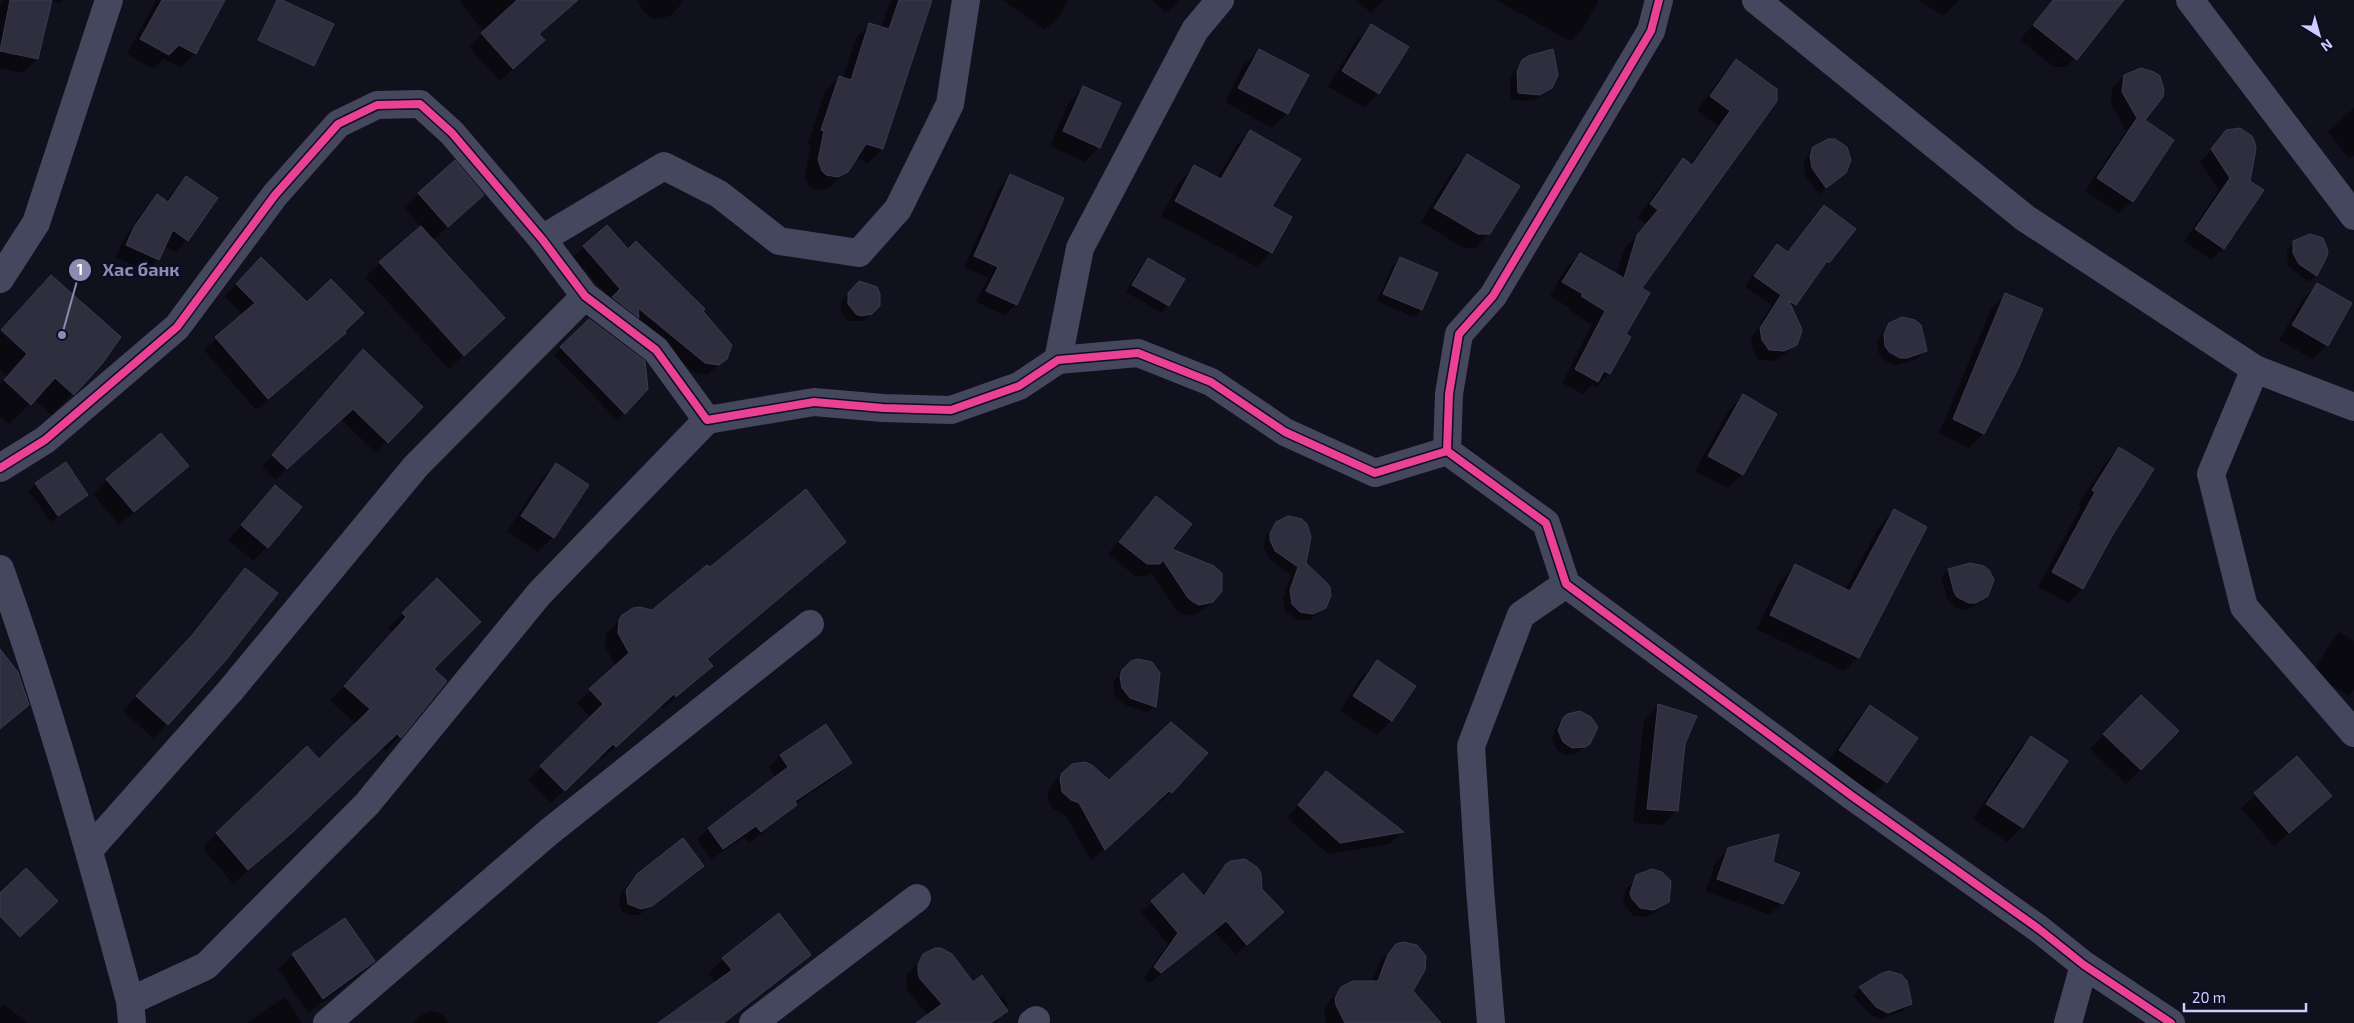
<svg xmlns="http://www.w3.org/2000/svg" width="2354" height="1023" font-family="'Exo 2',sans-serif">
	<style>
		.shadow { fill: #0007 }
		.building { fill: #2f2e3f; stroke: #3b3a52 }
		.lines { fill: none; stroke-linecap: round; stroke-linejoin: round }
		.minor { stroke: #44475e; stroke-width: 28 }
		.cycleway-casing { stroke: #0d0c22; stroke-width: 11 }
		.cycleway { stroke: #ea4096; stroke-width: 8 }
		.leader { fill: none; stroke: #8b8cb0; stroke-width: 2 }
		.callout-dot { fill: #8b8cb0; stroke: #0d0c22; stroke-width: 2 }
		.mark-label { font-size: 15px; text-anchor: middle; font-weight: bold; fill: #fff }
		.callout-label { font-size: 18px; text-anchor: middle; font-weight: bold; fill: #8b8cb0; stroke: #0d0c22; stroke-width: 5; stroke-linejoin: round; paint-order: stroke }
	</style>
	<rect width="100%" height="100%" fill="#11111d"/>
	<!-- shadow -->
	<path class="shadow" d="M 4,0 L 64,0 L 60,4 L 50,1 L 37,59 L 22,73 L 0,68 L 0,4 Z
		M 156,0 L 203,0 L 219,9 L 195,54 L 180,68 L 164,59 L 154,69 L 127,54 Z
		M 459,0 L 578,0 L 538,35 L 530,53 L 500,81 L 469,47 L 484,32 Z
		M 638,0 L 684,0 L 672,15 L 659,19 L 653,19 L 643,11 Z
		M 891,0 L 933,0 L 896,70 L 906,76 L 882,149 L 868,163 L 855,158 L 847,171 L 828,189 L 817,190 L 812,189 L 808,185 L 805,175 L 811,144 L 808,144 L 825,91 L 839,77 L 843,79 L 856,38 L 870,24 L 881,28 Z
		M 1003,0 L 1069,0 L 1059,16 L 1045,30 Z
		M 1152,0 L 1179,0 L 1166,13 Z
		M 1357,0 L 1384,0 L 1371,13 Z
		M 1496,0 L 1599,0 L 1583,28 L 1570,41 Z
		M 1919,0 L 1959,0 L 1943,16 Z
		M 2052,0 L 2123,0 L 2081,52 L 2066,67 L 2054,67 L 2020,40 Z
		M 1372,25 L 1378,94 L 1364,108 L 1328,86 L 1357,40 Z
		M 1259,51 L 1287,113 L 1272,128 L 1225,102 L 1244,65 Z
		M 1523,61 L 1551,87 L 1544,95 L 1532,101 L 1511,100 L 1510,79 L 1516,68 Z
		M 1736,61 L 1776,89 L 1640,289 L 1609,374 L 1596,387 L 1592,385 L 1583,394 L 1562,383 L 1592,325 L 1569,310 L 1570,308 L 1550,296 L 1566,268 L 1580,254 L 1616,275 L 1624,250 L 1646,224 L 1637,218 L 1670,173 L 1683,159 L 1690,164 L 1718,126 L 1697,110 L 1723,75 Z
		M 2124,76 L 2143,121 L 2167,149 L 2132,201 L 2119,213 L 2085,191 L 2126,131 L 2111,105 L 2112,88 Z
		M 1084,88 L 1099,147 L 1085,162 L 1050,146 L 1069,102 Z
		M 2354,108 L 2354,155 L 2349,159 L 2328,131 Z
		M 2240,130 L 2223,248 L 2211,260 L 2184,241 L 2219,190 L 2200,162 L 2227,132 Z
		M 1250,131 L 1270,207 L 1271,253 L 1257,267 L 1161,216 L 1180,181 L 1194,167 L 1217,178 L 1236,146 Z
		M 1834,140 L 1845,172 L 1819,194 L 1805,176 L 1804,164 L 1807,155 L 1814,147 L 1821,142 Z
		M 1467,156 L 1489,233 L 1475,248 L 1463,248 L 1421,222 L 1453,170 Z
		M 1011,176 L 1016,304 L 1005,315 L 976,302 L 988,278 L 964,267 L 1000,187 Z
		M 186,177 L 217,198 L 187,240 L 175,252 L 164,245 L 158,259 L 146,271 L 115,257 L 123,241 L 146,207 L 158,195 L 166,201 Z
		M 419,194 L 468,209 L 432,241 L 489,332 L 449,369 L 365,277 L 421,227 L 405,208 Z
		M 1824,207 L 1828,262 L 1818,271 L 1791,308 L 1795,344 L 1785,354 L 1773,361 L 1759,360 L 1753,350 L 1751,339 L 1772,305 L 1745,287 L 1767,255 L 1777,246 L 1787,253 Z
		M 607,227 L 628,251 L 702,311 L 727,339 L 730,345 L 726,358 L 707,375 L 695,373 L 632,323 L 573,257 Z
		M 2310,235 L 2326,256 L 2316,276 L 2309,282 L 2288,266 L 2287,250 L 2294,242 Z
		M 1400,258 L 1436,274 L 1421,310 L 1414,317 L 1377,301 L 1393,265 Z
		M 261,259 L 307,303 L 344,333 L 256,410 L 204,350 L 243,315 L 225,296 Z
		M 1148,259 L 1168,305 L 1161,313 L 1126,292 L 1141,266 Z
		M 51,276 L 101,363 L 52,415 L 34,399 L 10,424 L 0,416 L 0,384 L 7,376 L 0,369 L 0,331 Z
		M 2317,285 L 2327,345 L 2312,359 L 2279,340 L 2303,299 Z
		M 876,288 L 880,300 L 879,305 L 864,321 L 848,321 L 841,312 L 841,302 L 852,289 Z
		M 2005,295 L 2016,369 L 1983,434 L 1969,448 L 1939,433 L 1991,309 Z
		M 590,321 L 647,389 L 617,420 L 554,355 Z
		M 1890,324 L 1926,350 L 1918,358 L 1899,365 L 1893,365 L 1882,359 L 1879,354 L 1877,342 L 1883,332 Z
		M 363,351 L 421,407 L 376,453 L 341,419 L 275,480 L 262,467 Z
		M 1743,396 L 1742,474 L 1728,488 L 1695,471 L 1729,410 Z
		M 2119,448 L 2111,536 L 2082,589 L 2068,603 L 2038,587 L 2081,507 L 2078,505 L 2105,463 Z
		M 556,465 L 587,486 L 553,537 L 538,552 L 507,531 L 542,479 Z
		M 187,466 L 119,525 L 93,494 L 107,480 Z
		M 36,484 L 87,495 L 51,522 L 29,491 Z
		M 275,487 L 267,547 L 253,561 L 228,540 Z
		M 1156,497 L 1170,550 L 1220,574 L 1222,584 L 1217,597 L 1204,609 L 1193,616 L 1181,614 L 1176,610 L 1151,572 L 1146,576 L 1135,576 L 1108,554 Z
		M 1894,511 L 1858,657 L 1844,671 L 1756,629 L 1781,580 L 1795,566 L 1845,590 L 1880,525 Z
		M 1295,518 L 1304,563 L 1324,607 L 1311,619 L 1299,621 L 1285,611 L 1283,598 L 1291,575 L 1269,558 L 1264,547 L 1266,536 L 1281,519 Z
		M 845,542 L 706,660 L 711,666 L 698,679 L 662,709 L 660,706 L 602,759 L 599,756 L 551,803 L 528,780 L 591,718 L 577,703 L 616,666 L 605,647 L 606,634 L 623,616 L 652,612 L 709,569 Z
		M 245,569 L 167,724 L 153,738 L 123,711 L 178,651 L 231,584 Z
		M 1948,570 L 1987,596 L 1979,603 L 1967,610 L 1955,608 L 1947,599 L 1941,577 Z
		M 437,580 L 432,669 L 445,682 L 386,751 L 382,748 L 278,845 L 233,884 L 203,848 L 217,833 L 319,761 L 356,724 L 330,701 L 393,632 L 388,628 Z
		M 2340,632 L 2354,641 L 2354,690 L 2349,696 L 2312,673 L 2333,639 Z
		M 1144,660 L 1151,663 L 1155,706 L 1148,713 L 1123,704 L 1115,696 L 1113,684 L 1119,673 L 1126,666 L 1131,662 Z
		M 1377,662 L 1391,721 L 1377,735 L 1340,711 L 1362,676 Z
		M 0,678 L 28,705 L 0,730 Z
		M 2141,697 L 2177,732 L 2126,784 L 2090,749 Z
		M 1658,705 L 1684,744 L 1677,811 L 1662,825 L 1633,823 L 1644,720 Z
		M 1870,707 L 1886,782 L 1871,796 L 1826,764 L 1856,721 Z
		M 1563,719 L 1597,728 L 1593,739 L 1576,754 L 1565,755 L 1556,749 L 1552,738 L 1556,727 Z
		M 1171,724 L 1171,792 L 1158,804 L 1155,803 L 1091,861 L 1066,816 L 1053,809 L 1048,799 L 1048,792 L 1054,782 L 1067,768 L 1078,763 L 1109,782 Z
		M 826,726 L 850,763 L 839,774 L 795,804 L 784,816 L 749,843 L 744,837 L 711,859 L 697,840 L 708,829 L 776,778 L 769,768 L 780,756 Z
		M 2031,737 L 2067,761 L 2022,827 L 2007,842 L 1973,819 L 2017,752 Z
		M 2297,758 L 2330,796 L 2274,846 L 2241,808 Z
		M 1326,772 L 1402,832 L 1390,844 L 1328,854 L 1287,818 Z
		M 1729,849 L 1771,862 L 1782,903 L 1770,915 L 1706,891 L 1716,861 Z
		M 1245,860 L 1251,863 L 1259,873 L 1261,890 L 1272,922 L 1236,954 L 1214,931 L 1150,983 L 1144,978 L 1168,944 L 1141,912 L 1183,875 L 1202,896 L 1227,865 Z
		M 702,866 L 639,915 L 628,915 L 622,911 L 619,903 L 621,893 L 637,874 Z
		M 1652,870 L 1667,901 L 1660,909 L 1646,917 L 1633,915 L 1625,906 L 1623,900 L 1626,889 L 1642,873 Z
		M 1392,949 L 1412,991 L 1440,1023 L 1326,1023 L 1324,1011 L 1330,1000 L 1342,988 L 1372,982 L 1380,961 Z
		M 929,952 L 997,998 L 1003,996 L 1008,1004 L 1004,1008 L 1006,1011 L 994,1023 L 922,1023 L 929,1016 L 908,992 L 906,986 L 907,974 Z
		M 293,955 L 373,961 L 359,975 L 308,1013 L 278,969 Z
		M 809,955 L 795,969 L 726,1023 L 660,1023 L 716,983 L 709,973 L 723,959 Z
		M 1883,974 L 1901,976 L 1909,988 L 1910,1004 L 1903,1011 L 1881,1019 L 1869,1014 L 1853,995 L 1860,988 Z
		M 285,997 L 302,1023 L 247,1023 L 248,1022 Z
		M 3,1004 L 28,1023 L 0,1023 L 0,1007 Z
		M 430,1011 L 442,1014 L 449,1023 L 413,1023 L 420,1016 Z"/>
	<!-- building -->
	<path class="building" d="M 10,0 L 52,0 L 38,59 L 0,51 Z
		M 162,0 L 225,0 L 196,54 L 179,45 L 169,55 L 140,39 Z
		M 277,0 L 282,0 L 334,24 L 314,66 L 258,40 Z
		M 517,0 L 578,0 L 539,34 L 545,40 L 513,69 L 481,33 Z
		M 899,0 L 932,0 L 883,149 L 866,144 L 848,172 L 838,177 L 826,175 L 822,171 L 818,160 L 824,131 L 821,130 L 839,76 L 851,80 L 869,23 L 889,29 Z
		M 2053,0 L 2124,0 L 2077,60 L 2033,25 Z
		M 1371,24 L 1409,47 L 1379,94 L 1342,71 Z
		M 1259,49 L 1309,75 L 1288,114 L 1238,88 Z
		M 1553,49 L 1558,75 L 1552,88 L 1540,95 L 1518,93 L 1517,71 L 1522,60 L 1528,56 Z
		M 1736,59 L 1777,89 L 1777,101 L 1642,288 L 1650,293 L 1626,334 L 1631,337 L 1610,374 L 1604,371 L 1598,382 L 1575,369 L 1605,311 L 1581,296 L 1583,294 L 1562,282 L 1580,253 L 1624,278 L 1637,235 L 1658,210 L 1650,204 L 1683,158 L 1692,165 L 1730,111 L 1710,96 Z
		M 2141,68 L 2154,72 L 2160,76 L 2164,90 L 2163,97 L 2145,120 L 2174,140 L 2133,202 L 2097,178 L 2137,118 L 2122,92 L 2124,75 Z
		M 1083,86 L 1121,103 L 1100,148 L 1063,131 Z
		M 2240,128 L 2252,136 L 2255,143 L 2256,149 L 2250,181 L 2264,190 L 2224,249 L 2195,229 L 2230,178 L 2211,149 L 2226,130 Z
		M 1250,130 L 1301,159 L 1272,206 L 1292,217 L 1272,253 L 1175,201 L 1194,165 L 1221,179 Z
		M 1828,139 L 1835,139 L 1847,147 L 1851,160 L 1846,173 L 1826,188 L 1812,168 L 1810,156 L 1813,147 Z
		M 1467,154 L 1520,186 L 1490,234 L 1478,234 L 1434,208 Z
		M 455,160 L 484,195 L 448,227 L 418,193 Z
		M 1010,174 L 1064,198 L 1017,305 L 986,291 L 998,267 L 974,256 Z
		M 186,176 L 218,198 L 188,241 L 173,230 L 159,260 L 126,245 L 134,227 L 157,194 L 168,202 Z
		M 1824,205 L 1856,229 L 1829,263 L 1827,261 L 1796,305 L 1789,301 L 1800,325 L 1802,331 L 1797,345 L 1784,351 L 1769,350 L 1762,340 L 1760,328 L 1781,295 L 1754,276 L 1777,244 L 1788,252 Z
		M 607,225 L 628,249 L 636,241 L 705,309 L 703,311 L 732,345 L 727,359 L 719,365 L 705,363 L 638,308 L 639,318 L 612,297 L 620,289 L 583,246 Z
		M 421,226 L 505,318 L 464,356 L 379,262 Z
		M 2310,234 L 2323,238 L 2328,251 L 2327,256 L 2317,276 L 2299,264 L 2293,253 L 2293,241 Z
		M 261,257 L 307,302 L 331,279 L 364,313 L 345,331 L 346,333 L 268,399 L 215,337 L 255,303 L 236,284 Z
		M 1400,257 L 1438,273 L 1422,310 L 1383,294 Z
		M 1148,258 L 1185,279 L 1169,306 L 1132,285 Z
		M 51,275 L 121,337 L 102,364 L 74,395 L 55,378 L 31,405 L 4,380 L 27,354 L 1,330 Z
		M 859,281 L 877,287 L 880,294 L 880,306 L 872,314 L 861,316 L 856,314 L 848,304 L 848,293 Z
		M 2317,283 L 2352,303 L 2328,346 L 2292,325 Z
		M 2005,293 L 2043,309 L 2018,369 L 1984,434 L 1953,419 Z
		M 1902,317 L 1915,320 L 1921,325 L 1927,351 L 1907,358 L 1900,358 L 1889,352 L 1885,346 L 1884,334 L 1889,323 Z
		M 589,319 L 645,361 L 648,389 L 625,414 L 560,347 Z
		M 363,349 L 423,407 L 388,443 L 353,409 L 287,469 L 272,455 Z
		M 1743,394 L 1777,414 L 1743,475 L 1708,456 Z
		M 161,433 L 189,466 L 134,512 L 106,479 Z
		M 2119,447 L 2154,469 L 2112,536 L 2083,589 L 2052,572 L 2095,492 L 2092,490 Z
		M 66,462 L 88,495 L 58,516 L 35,483 Z
		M 556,463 L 589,485 L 554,538 L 521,516 Z
		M 275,485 L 302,507 L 268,548 L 241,525 Z
		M 806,489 L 846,542 L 707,659 L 713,666 L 676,697 L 674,694 L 616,747 L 613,744 L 565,791 L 540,766 L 603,704 L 589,689 L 629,653 L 618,633 L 619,620 L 622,615 L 633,608 L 640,607 L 652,610 L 707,565 L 710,567 Z
		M 1156,496 L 1192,524 L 1172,549 L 1214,566 L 1222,573 L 1222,591 L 1213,602 L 1199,605 L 1193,602 L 1188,598 L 1163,560 L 1160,564 L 1147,564 L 1119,542 Z
		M 1894,509 L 1927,527 L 1859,658 L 1770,615 L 1795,564 L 1850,591 Z
		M 1288,516 L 1302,519 L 1307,524 L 1311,537 L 1306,563 L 1326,582 L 1330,587 L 1331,595 L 1326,608 L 1313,614 L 1300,612 L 1292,604 L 1290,590 L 1298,567 L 1275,551 L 1270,540 L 1270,533 L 1276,522 Z
		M 1970,563 L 1984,566 L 1989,570 L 1994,580 L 1988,596 L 1976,603 L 1969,603 L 1957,597 L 1954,592 L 1948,569 Z
		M 245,568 L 278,593 L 226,660 L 168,725 L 136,696 L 192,635 Z
		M 437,578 L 481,622 L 434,669 L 447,681 L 401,738 L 397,734 L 294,831 L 248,870 L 216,833 L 307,746 L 319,759 L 370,709 L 344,686 L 406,617 L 402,613 Z
		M 0,649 L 18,672 L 29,705 L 0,729 Z
		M 1138,659 L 1152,662 L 1160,673 L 1156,707 L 1130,698 L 1122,688 L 1120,676 L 1122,670 L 1131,661 Z
		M 1377,660 L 1416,686 L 1392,721 L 1353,696 Z
		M 2141,695 L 2179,731 L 2141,770 L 2103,734 Z
		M 1658,704 L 1697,716 L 1685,744 L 1678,811 L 1647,809 Z
		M 1870,705 L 1918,738 L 1887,783 L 1839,750 Z
		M 1580,711 L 1591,717 L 1598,727 L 1590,744 L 1585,747 L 1572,748 L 1563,742 L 1558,730 L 1563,718 L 1567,714 Z
		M 1171,722 L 1208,753 L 1172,793 L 1169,791 L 1105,850 L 1079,803 L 1071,800 L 1062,792 L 1060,778 L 1062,773 L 1072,764 L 1085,762 L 1092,765 L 1109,780 Z
		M 826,724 L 852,763 L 795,801 L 797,805 L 761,832 L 756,826 L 723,849 L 708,828 L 788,767 L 780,755 Z
		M 2031,736 L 2068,761 L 2023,828 L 1986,804 Z
		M 2297,756 L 2332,796 L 2289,833 L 2254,793 Z
		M 1326,771 L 1404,832 L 1340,843 L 1298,805 Z
		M 1779,834 L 1773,862 L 1800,873 L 1783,904 L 1717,879 L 1728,848 Z
		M 683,838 L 704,866 L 652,906 L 641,909 L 628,904 L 626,890 L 637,874 Z
		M 1245,859 L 1257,867 L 1261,873 L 1262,889 L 1284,912 L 1247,945 L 1226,921 L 1161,973 L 1154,967 L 1178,933 L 1151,901 L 1183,873 L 1204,896 L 1226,864 L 1231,861 Z
		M 26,868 L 58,901 L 20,937 L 0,916 L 0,893 Z
		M 1652,869 L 1662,872 L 1671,881 L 1669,902 L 1654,910 L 1640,908 L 1632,899 L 1630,893 L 1636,875 Z
		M 779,913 L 811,955 L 724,1023 L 658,1023 L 732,970 L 722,958 Z
		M 345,918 L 375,961 L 323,999 L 292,954 Z
		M 1403,942 L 1417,945 L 1426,956 L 1425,970 L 1413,991 L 1441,1023 L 1345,1023 L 1336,1005 L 1335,998 L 1341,987 L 1353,981 L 1378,981 L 1388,954 L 1396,944 Z
		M 935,948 L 941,948 L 952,954 L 973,982 L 982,975 L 1008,1011 L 991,1023 L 916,1023 L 942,1004 L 920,979 L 918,973 L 918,965 L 923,954 Z
		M 1889,971 L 1902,975 L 1907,981 L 1912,1004 L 1888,1013 L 1876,1007 L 1859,987 L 1882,973 Z"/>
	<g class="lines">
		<!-- minor -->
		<path class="minor" d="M 1659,0 L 1651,31 L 1493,296 L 1459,334 L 1449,394 L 1447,451 L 1546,523 L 1566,584 L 1852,796 L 2039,929 L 2084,965 L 2171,1023
			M 1756,0 L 2025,218 L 2255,369 L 2354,407
			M 2190,0 L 2354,216
			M 542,239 L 664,166 L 719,194 L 779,241 L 859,253 L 898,209 L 950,104 L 966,0
			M 0,279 L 36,223 L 109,0
			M 1058,360 L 1080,248 L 1195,30 L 1220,0
			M 2255,369 L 2211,474 L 2244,607 L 2354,733
			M 0,468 L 45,440 L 177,327 L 275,195 L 338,124 L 377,105 L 420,104 L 452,133 L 542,239 L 585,296 L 656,350 L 707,420 L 814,402 L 883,408 L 951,410 L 1019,386 L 1058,360 L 1138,353 L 1211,382 L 1285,432 L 1375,473 L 1447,451
			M 0,569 C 51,711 91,856 130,1001 L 132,1023
			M 89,850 L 230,691 L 416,466 L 585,296
			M 130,1001 L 206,966 L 367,804 L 539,594 L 707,420
			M 327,1023 L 549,832 L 810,624
			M 753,1023 L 917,898
			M 1032,1023 L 1036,1020
			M 1491,1023 L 1480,889 L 1471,746 L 1521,615 L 1566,584
			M 2068,1023 L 2084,965"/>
		<!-- cycleway casing -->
		<g class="cycleway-casing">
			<path id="cycleway" d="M 1659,0 L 1651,31 L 1493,296 L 1459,334 L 1449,394 L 1447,451 L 1546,523 L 1566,584 L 1852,796 L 2039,929 L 2084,965 L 2171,1023
				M 0,468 L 45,440 L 177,327 L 275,195 L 338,124 L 377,105 L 420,104 L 452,133 L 542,239 L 585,296 L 656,350 L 707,420 L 814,402 L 883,408 L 951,410 L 1019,386 L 1058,360 L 1138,353 L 1211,382 L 1285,432 L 1375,473 L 1447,451"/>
		</g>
		<!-- cycleway -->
		<use href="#cycleway" class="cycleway"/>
	</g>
	<!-- callouts -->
	<path class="leader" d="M62 335L80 270"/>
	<g class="callout-dot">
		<circle cx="62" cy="335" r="5"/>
		<circle cx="80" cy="270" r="12"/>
	</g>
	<g class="mark-label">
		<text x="80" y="275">1</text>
	</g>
	<g class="callout-label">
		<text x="141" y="276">Хас банк</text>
	</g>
	<!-- north arrow -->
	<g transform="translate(2319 35) rotate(143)" stroke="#0d0c22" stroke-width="4" paint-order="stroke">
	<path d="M0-4L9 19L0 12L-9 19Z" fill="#cdceff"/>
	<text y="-8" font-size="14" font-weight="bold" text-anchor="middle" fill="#cdceff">N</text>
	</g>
	<!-- scale -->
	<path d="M2184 1003v8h122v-8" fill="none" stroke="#cdceff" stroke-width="2.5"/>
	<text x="2192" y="1003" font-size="15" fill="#cdceff" stroke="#0d0c22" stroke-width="4" paint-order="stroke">20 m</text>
</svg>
